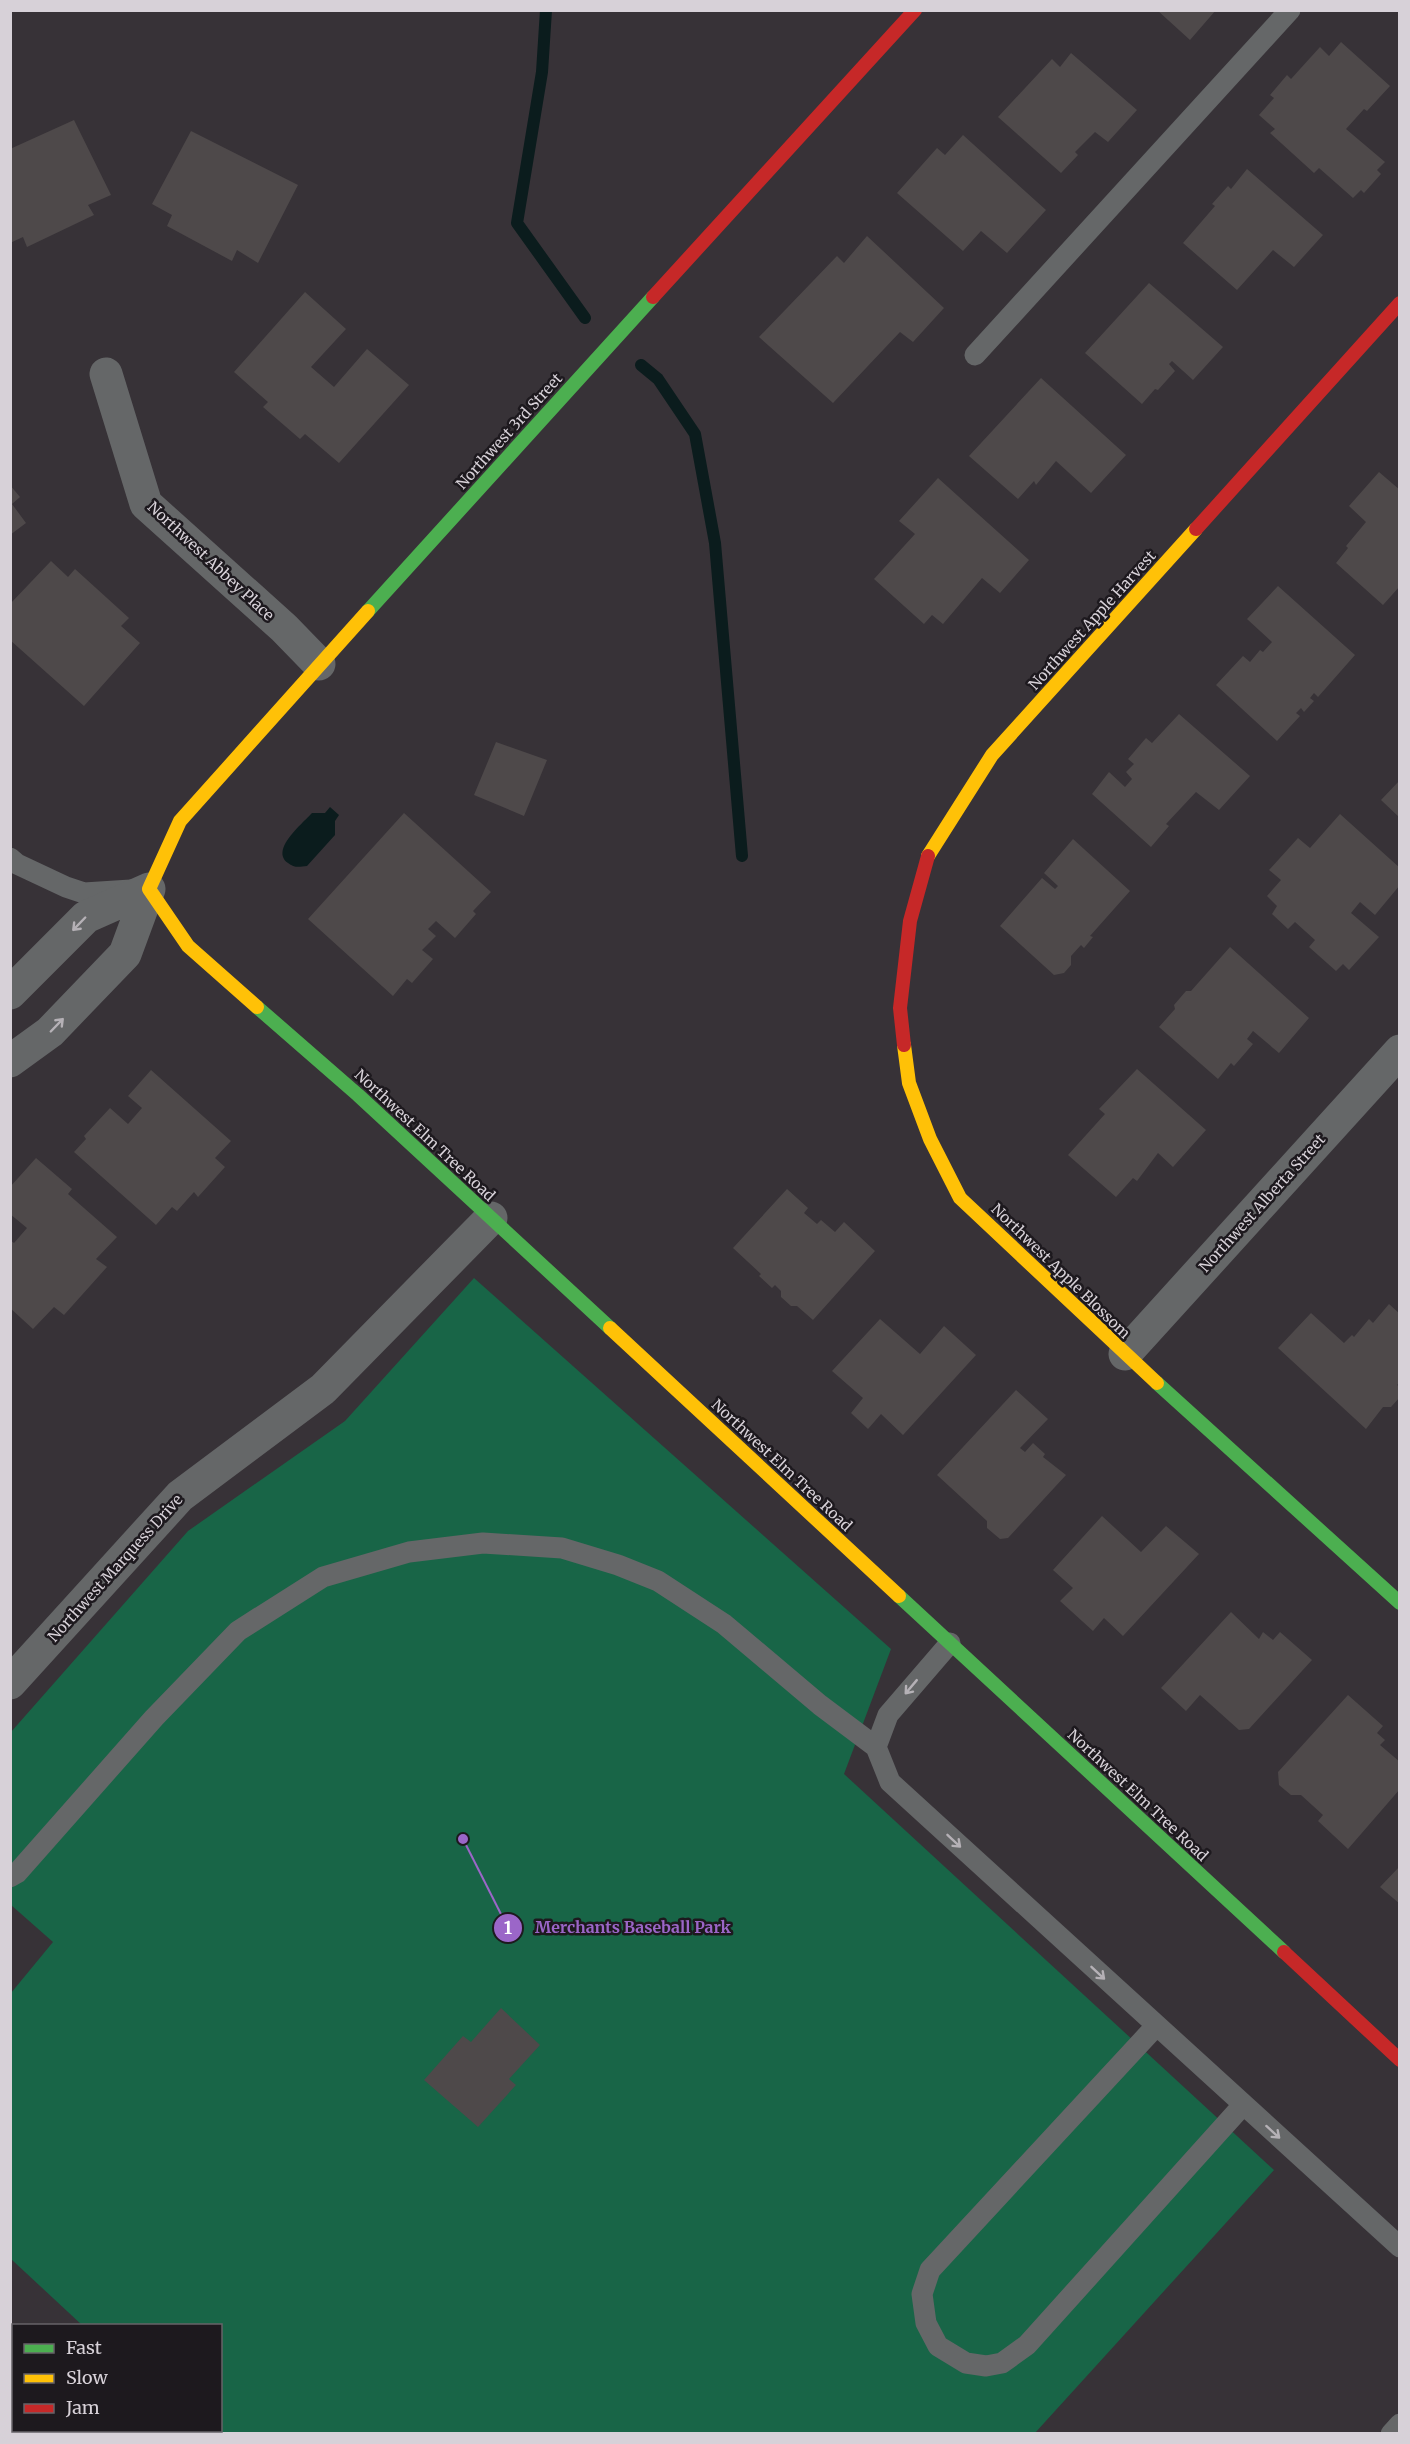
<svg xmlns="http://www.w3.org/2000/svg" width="1410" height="2444" font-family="Merriweather,serif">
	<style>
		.green { fill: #186547 }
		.water { fill: #0b1c1d }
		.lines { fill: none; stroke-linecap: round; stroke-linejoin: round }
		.stream { stroke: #0b1c1d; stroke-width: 12 }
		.building { fill: #4e494a }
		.lane { stroke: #656768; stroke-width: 21 }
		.street { stroke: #656768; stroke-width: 33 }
		.fast { stroke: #4caf50; stroke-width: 14 }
		.slow { stroke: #ffc107; stroke-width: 14 }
		.jam { stroke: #c62828; stroke-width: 14 }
		.oneway { stroke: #b5b1b6 }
		.labels { text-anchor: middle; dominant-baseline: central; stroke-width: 5; stroke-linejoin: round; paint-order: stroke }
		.street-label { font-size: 15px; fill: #d7d1d8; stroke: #1d191e }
		.leader { fill: none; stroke: #9b66c8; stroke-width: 2 }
		.callout-dot { fill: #9b66c8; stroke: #1d191e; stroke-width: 2 }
		.mark-label { font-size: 18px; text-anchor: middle; font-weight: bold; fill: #fff }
		.callout-label { font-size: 16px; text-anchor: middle; font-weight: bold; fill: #9b66c8; stroke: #1d191e; stroke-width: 5; stroke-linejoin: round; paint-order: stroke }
	</style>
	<rect width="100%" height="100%" fill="#373237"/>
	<!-- green -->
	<path class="green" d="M 474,1278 L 891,1649 L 844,1774 L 1274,2170 L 1035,2433 L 197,2433 L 194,2431 L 220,2430 L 220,2326 L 82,2325 L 11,2259 L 11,1993 L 53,1942 L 11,1905 L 11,1732 L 188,1531 L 345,1421 Z"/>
	<!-- water -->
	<path class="water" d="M 330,807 L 339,815 L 335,821 L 335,835 L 307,866 C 299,867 294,868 288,863 C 270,850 302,824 312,813 L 325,813 Z"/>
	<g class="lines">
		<!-- stream -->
		<path class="stream" d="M 546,10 L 542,72 L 517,223 L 585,318
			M 641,365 L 658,379 L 695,434 L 715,543 L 742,856"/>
	</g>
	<!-- building -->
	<path class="building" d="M 1157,10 L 1216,10 L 1190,40 Z
		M 1341,42 L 1390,86 L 1367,111 L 1364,109 L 1346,129 L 1385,162 L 1377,170 L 1381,174 L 1364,193 L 1361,190 L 1353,198 L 1319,168 L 1314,173 L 1270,133 L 1275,129 L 1259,115 L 1274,98 L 1270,95 L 1287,75 L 1291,79 L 1320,47 L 1329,56 Z
		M 1071,53 L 1137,110 L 1108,142 L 1095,132 L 1075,152 L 1078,155 L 1061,173 L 998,117 L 1052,59 L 1060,67 Z
		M 74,120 L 111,195 L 88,205 L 94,215 L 27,247 L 23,237 L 10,243 L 10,149 Z
		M 191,131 L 298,185 L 258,263 L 237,250 L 232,261 L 167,226 L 172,215 L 152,204 Z
		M 963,135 L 1046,210 L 1007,253 L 981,231 L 963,251 L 897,193 L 937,148 L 945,155 Z
		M 1247,169 L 1323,235 L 1294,267 L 1273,250 L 1237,290 L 1183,243 L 1215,206 L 1212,204 L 1228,186 L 1231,189 Z
		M 867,236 L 944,308 L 913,342 L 900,332 L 833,403 L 759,337 L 837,256 L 844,263 Z
		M 1149,283 L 1223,347 L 1193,380 L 1172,361 L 1169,364 L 1175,371 L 1158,390 L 1155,389 L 1142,404 L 1085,353 Z
		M 305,292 L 346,329 L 311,367 L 334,387 L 367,349 L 409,385 L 339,463 L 305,434 L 300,439 L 263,407 L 268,402 L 234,372 Z
		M 1041,378 L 1126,455 L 1091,493 L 1056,461 L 1036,485 L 1034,481 L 1018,499 L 969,456 Z
		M 1379,472 L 1400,490 L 1400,586 L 1383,605 L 1336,563 L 1348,548 L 1346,546 L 1366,522 L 1349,506 Z
		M 938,478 L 1029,560 L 1000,593 L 982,578 L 943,624 L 932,615 L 924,624 L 874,579 L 915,534 L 899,521 Z
		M 10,485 L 20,497 L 12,504 L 26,523 L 10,535 Z
		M 51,561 L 68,577 L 75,569 L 129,618 L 121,626 L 140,643 L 84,706 L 10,640 L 10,604 Z
		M 1278,586 L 1355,655 L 1318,697 L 1314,693 L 1310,698 L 1314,701 L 1304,712 L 1301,708 L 1296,713 L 1300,716 L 1277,741 L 1216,685 L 1243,656 L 1250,662 L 1260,650 L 1263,652 L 1272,642 L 1247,619 Z
		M 1179,714 L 1250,776 L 1219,810 L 1196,792 L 1166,824 L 1169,826 L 1151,847 L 1092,794 L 1109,772 L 1125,787 L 1132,779 L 1126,772 L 1134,764 L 1128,759 L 1146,738 L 1152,743 Z
		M 496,742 L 547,760 L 524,816 L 474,795 Z
		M 1400,780 L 1400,818 L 1381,800 Z
		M 404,813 L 491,892 L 473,911 L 476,914 L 455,938 L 436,921 L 428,929 L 436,936 L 422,950 L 433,959 L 412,983 L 407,979 L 393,996 L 308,919 Z
		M 1340,814 L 1400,868 L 1400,885 L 1375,915 L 1360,902 L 1351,913 L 1379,937 L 1349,970 L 1343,964 L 1336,971 L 1309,947 L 1315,940 L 1295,922 L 1288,929 L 1272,914 L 1277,906 L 1267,896 L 1281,880 L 1269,870 L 1298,838 L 1310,848 Z
		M 1073,839 L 1130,891 L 1090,936 L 1093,937 L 1084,948 L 1081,945 L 1071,956 L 1071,965 L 1064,973 L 1054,975 L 1000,926 L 1042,878 L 1055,889 L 1058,886 L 1044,873 Z
		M 1230,947 L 1309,1018 L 1279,1053 L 1253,1031 L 1247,1039 L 1253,1044 L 1234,1066 L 1231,1063 L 1218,1079 L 1159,1027 L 1175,1009 L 1174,1005 L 1186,991 L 1191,991 Z
		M 1137,1069 L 1206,1130 L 1173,1167 L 1158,1153 L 1137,1181 L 1133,1178 L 1116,1197 L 1068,1155 L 1105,1114 L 1099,1109 Z
		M 151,1070 L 231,1141 L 215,1158 L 225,1167 L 198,1197 L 194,1192 L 177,1211 L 172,1207 L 156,1225 L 74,1152 L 86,1139 L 84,1136 L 110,1108 L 128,1124 L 142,1108 L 128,1096 Z
		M 36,1158 L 72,1189 L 68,1194 L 117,1237 L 96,1259 L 107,1267 L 64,1315 L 54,1307 L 33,1329 L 10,1308 L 10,1240 L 14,1243 L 27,1228 L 10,1214 L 10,1187 Z
		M 787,1189 L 808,1208 L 804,1213 L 817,1224 L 821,1220 L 835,1232 L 844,1222 L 875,1251 L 813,1320 L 797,1306 L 791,1306 L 781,1297 L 781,1291 L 775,1285 L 772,1288 L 759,1276 L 761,1274 L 733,1248 Z
		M 1389,1304 L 1400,1314 L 1400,1382 L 1397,1385 L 1400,1387 L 1400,1397 L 1391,1407 L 1383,1407 L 1366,1429 L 1278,1348 L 1311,1313 L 1344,1343 L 1352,1335 L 1354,1337 L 1369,1319 L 1373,1323 Z
		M 880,1319 L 920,1354 L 944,1326 L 976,1355 L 903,1435 L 881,1414 L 868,1429 L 851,1413 L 863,1398 L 832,1371 Z
		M 1016,1390 L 1048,1419 L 1020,1448 L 1025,1452 L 1033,1443 L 1045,1454 L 1043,1457 L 1066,1475 L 1008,1538 L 1000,1539 L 987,1528 L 987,1521 L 937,1475 Z
		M 1102,1516 L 1141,1552 L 1166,1526 L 1199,1554 L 1123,1636 L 1104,1618 L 1093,1631 L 1060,1601 L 1073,1588 L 1053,1570 Z
		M 1231,1612 L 1259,1639 L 1263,1632 L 1273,1640 L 1280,1632 L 1312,1660 L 1249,1729 L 1239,1730 L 1200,1695 L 1186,1711 L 1161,1688 Z
		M 1348,1695 L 1383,1726 L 1377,1733 L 1385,1740 L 1380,1745 L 1400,1762 L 1400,1789 L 1348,1849 L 1318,1821 L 1323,1815 L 1301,1795 L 1291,1795 L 1279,1785 L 1278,1772 Z
		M 1400,1866 L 1400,1904 L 1380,1887 Z
		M 501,2008 L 540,2045 L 509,2079 L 516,2085 L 478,2127 L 424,2080 L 463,2036 L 471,2042 Z"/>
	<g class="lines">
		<!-- lane -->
		<path class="lane" d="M 975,355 L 1290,10
			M 10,858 L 17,864 L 66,887 L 84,893 L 131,890
			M 950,1643 L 888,1715 L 876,1747 L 890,1782 L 1400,2247
			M 10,1877 L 17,1873 L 154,1718 L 238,1631 L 323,1577 L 409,1552 L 483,1543 L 562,1548 L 618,1565 L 658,1581 L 724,1624 L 820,1705 L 876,1747
			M 1156,2026 L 930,2270 L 922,2294 L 926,2323 L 938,2346 L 966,2363 L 986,2366 L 1002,2363 L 1027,2345 L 1243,2105
			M 1391,2434 L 1400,2424"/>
		<!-- street -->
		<path class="street" d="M 106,374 L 146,504 L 284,628 L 319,664
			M 10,993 L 86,917 L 149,889
			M 10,1061 L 50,1032 L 125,954 L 149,889
			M 1125,1354 L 1400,1051
			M 10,1683 L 180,1496 L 323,1389 L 491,1218"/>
		<!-- fast -->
		<path class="fast" d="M 368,611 L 653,297
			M 257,1007 L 358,1095 L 610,1328
			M 1157,1383 L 1400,1603
			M 899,1596 L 1284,1952"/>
		<!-- slow -->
		<path class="slow" d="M 928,856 L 992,755 L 1196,529
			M 257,1007 L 188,946 L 149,889 L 180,821 L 368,611
			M 904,1045 L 909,1083 L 930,1139 L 960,1198 L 1157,1383
			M 610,1328 L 899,1596"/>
		<!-- jam -->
		<path class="jam" d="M 653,297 L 915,10
			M 1196,529 L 1400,303
			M 904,1045 L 900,1008 L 910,921 L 928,856
			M 1284,1952 L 1400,2060"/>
	</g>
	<!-- one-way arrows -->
	<defs><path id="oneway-shaft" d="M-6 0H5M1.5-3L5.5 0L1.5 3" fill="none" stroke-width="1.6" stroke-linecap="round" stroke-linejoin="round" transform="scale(1.5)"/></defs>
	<g class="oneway">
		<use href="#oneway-shaft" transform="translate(79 924) rotate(134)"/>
		<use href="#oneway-shaft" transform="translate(57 1025) rotate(-46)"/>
		<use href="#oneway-shaft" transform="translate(911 1687) rotate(130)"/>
		<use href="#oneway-shaft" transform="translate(954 1841) rotate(43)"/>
		<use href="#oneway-shaft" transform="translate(1098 1973) rotate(43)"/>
		<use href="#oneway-shaft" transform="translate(1273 2132) rotate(42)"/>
	</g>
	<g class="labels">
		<!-- street labels -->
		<g class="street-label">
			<text transform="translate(509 431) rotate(-48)">Northwest 3rd Street</text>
			<text transform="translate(211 561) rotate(43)">Northwest Abbey Place</text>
			<text transform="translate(1092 620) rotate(-48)">Northwest Apple Harvest</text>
			<text transform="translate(425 1135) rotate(43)">Northwest Elm Tree Road</text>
			<text transform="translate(1262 1203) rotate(-48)">Northwest Alberta Street</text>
			<text transform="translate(1061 1271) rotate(44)">Northwest Apple Blossom</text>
			<text transform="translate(782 1465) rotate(43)">Northwest Elm Tree Road</text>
			<text transform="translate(115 1568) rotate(-48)">Northwest Marquess Drive</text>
			<text transform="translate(1138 1795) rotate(43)">Northwest Elm Tree Road</text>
		</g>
	</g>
	<!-- callouts -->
	<path class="leader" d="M463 1839L508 1928"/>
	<g class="callout-dot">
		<circle cx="463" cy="1839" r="6"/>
		<circle cx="508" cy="1928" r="15"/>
	</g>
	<g class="mark-label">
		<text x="508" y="1934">1</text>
	</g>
	<g class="callout-label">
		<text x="633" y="1933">Merchants Baseball Park</text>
	</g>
	<!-- border -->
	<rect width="1410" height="2444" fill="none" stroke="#d7d1d8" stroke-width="24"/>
	<!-- legend -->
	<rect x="12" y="2324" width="210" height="108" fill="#1d191e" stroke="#676368" stroke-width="1.5"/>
	<rect x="24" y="2344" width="30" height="9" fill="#4caf50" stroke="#676368" stroke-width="1.5"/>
	<text x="66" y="2354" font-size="18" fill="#d7d1d8">Fast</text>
	<rect x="24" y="2374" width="30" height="9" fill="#ffc107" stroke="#676368" stroke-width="1.5"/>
	<text x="66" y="2384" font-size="18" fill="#d7d1d8">Slow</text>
	<rect x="24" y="2404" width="30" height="9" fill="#c62828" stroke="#676368" stroke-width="1.5"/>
	<text x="66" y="2414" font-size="18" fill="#d7d1d8">Jam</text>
</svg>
